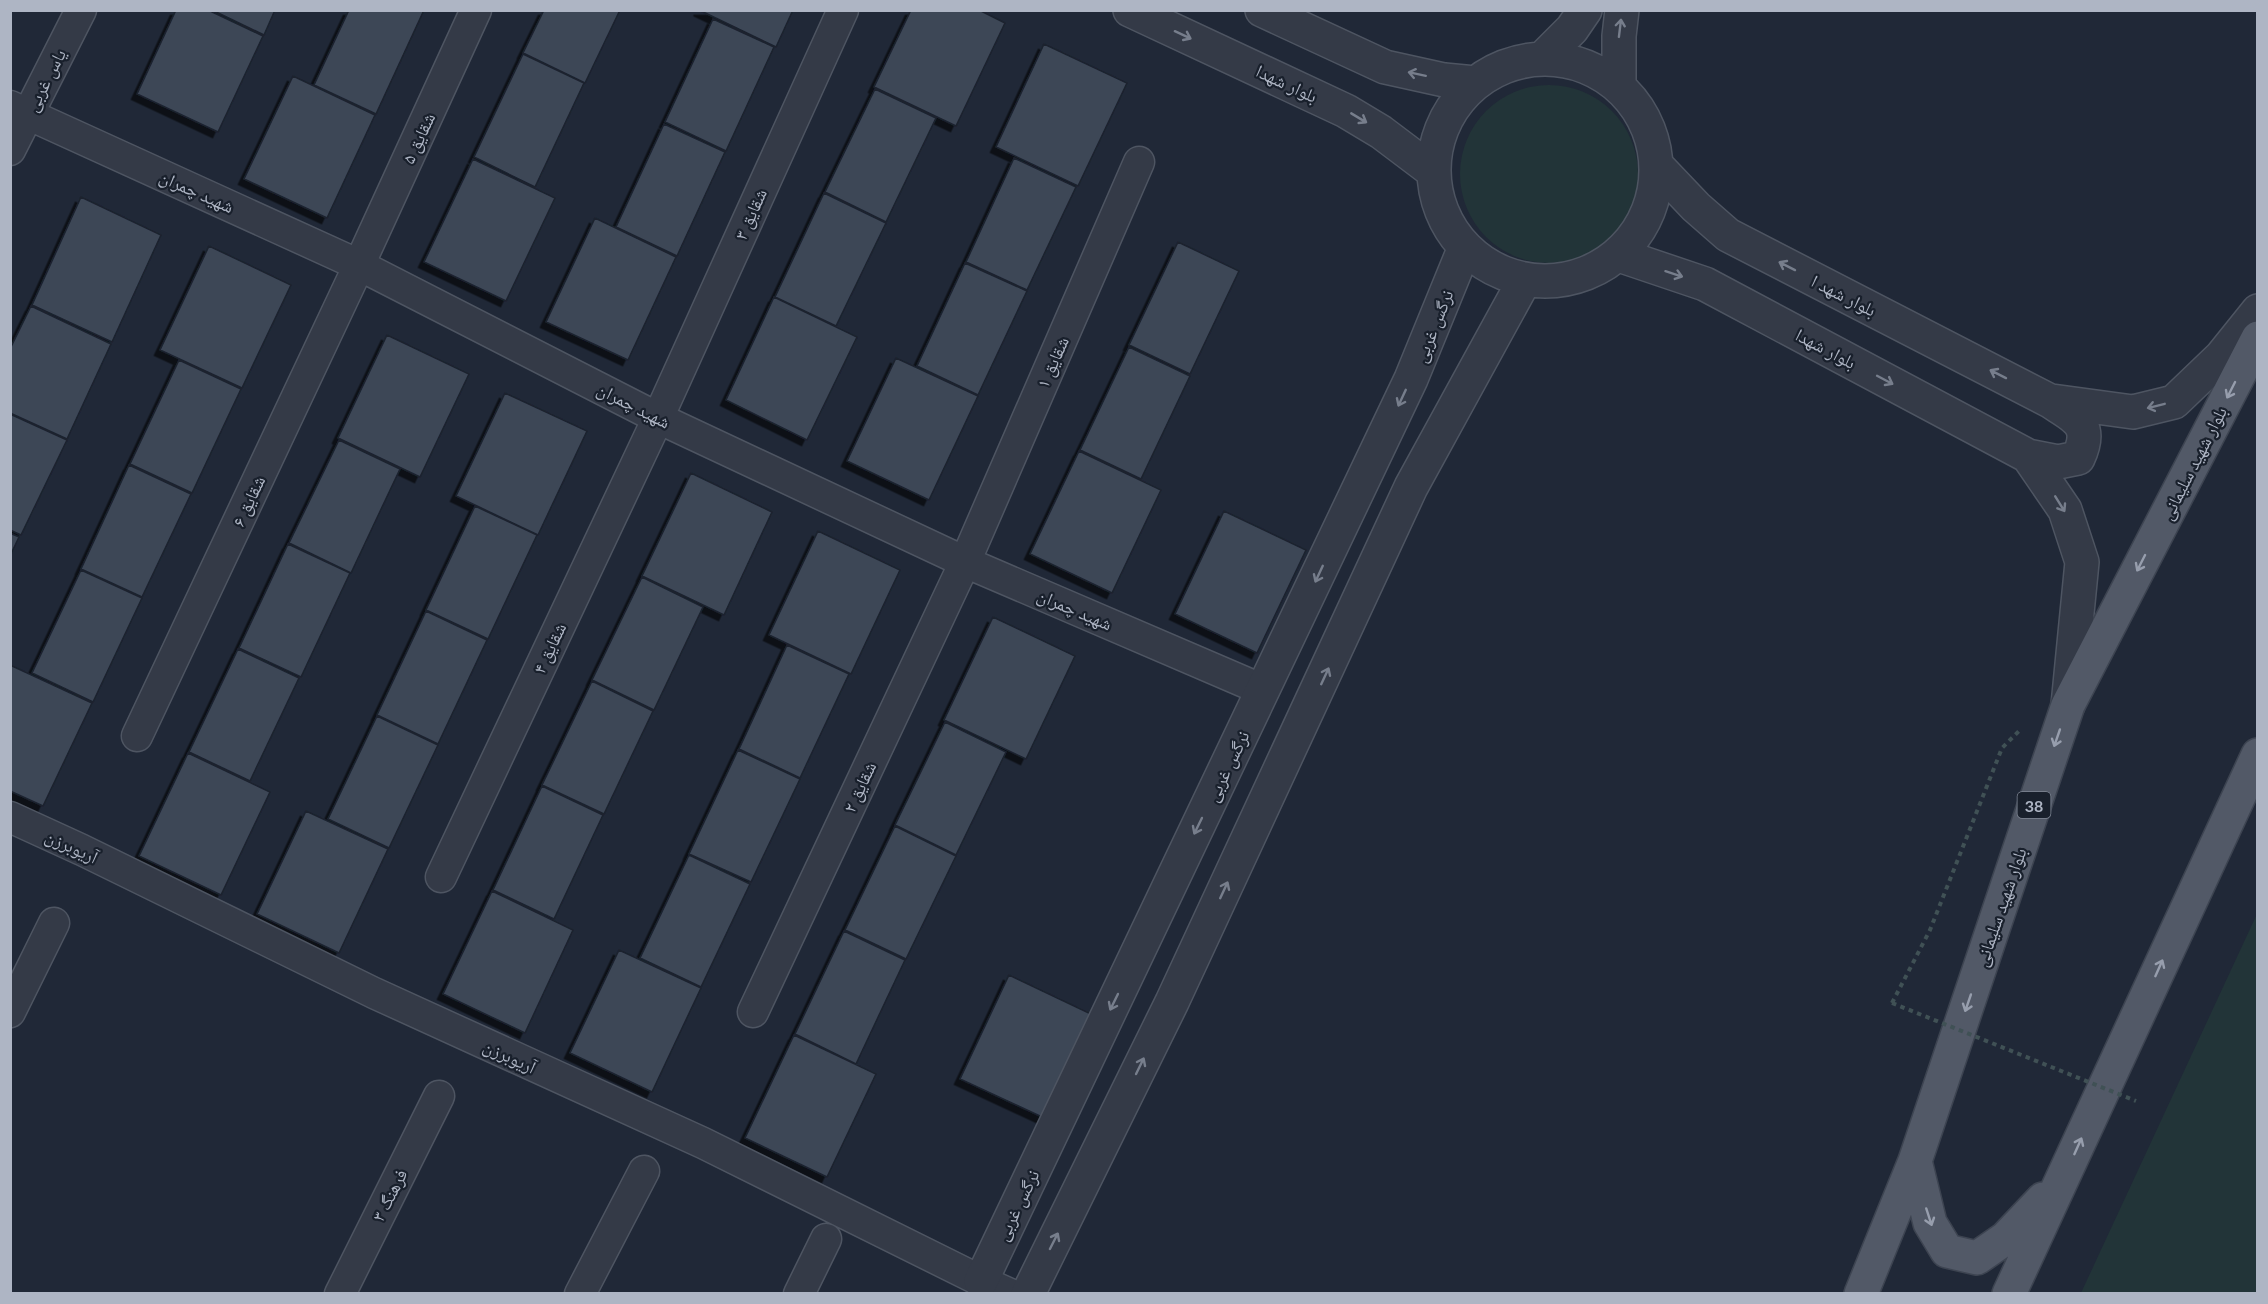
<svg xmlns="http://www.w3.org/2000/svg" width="2268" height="1304" font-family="Lato,'Noto Naskh Arabic',sans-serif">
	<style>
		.green { fill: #223438 }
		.building { fill: #3c4657; stroke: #1b222e; stroke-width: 1.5; filter: url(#shadow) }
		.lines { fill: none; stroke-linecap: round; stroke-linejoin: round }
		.minor-casing { stroke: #4e5562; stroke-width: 33 }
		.tertiary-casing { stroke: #4e5562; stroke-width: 36 }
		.primary-casing { stroke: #3d4451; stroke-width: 36 }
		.path { stroke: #405155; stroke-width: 4; stroke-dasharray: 4.5 4.5; stroke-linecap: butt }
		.minor { stroke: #343a47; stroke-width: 30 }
		.tertiary { stroke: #343a47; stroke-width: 33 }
		.primary { stroke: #525967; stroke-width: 33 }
		.path-bridge { stroke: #405155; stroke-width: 4; stroke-dasharray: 4.5 4.5; stroke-linecap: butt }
		.oneway { stroke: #777e8c }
		.oneway2 { stroke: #979ead }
		.labels { text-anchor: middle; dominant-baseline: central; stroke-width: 4.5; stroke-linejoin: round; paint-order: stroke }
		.shield { fill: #19202c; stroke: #818896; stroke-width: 1.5 }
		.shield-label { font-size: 16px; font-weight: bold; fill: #aeb5c4 }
		.street-label { font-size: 18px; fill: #aeb5c4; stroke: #19202c }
	</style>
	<defs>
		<filter id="shadow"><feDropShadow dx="-5.5" dy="5.5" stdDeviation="0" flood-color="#0009"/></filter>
	</defs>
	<rect width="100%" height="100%" fill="#202837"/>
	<!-- green -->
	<path class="green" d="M1460 174a89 89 0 1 1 178 0a89 89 0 1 1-178 0Z
		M 2257,914 L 2257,1293 L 2081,1293 Z"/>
	<!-- building -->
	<path class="building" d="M 176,10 L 208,10 L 263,36 L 218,132 L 137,94 Z
		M 212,10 L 275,10 L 264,35 Z
		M 349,10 L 424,10 L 376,114 L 314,85 Z
		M 544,10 L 620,10 L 585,83 L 523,53 Z
		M 699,10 L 793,10 L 776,47 Z
		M 911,10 L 979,10 L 1005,23 L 956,126 L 874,87 Z
		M 713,19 L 774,47 L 726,151 L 665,122 Z
		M 1044,44 L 1127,83 L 1078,186 L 996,147 Z
		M 523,54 L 584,83 L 535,187 L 474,157 Z
		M 293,76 L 375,115 L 327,218 L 244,179 Z
		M 875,89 L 936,118 L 886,222 L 825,192 Z
		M 664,124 L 725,152 L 677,256 L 616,227 Z
		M 1014,158 L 1076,187 L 1027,290 L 966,262 Z
		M 473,159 L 555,198 L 506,301 L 424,262 Z
		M 824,193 L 886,223 L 836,326 L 775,297 Z
		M 81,197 L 161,235 L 112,342 L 32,305 Z
		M 595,218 L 676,257 L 628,360 L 546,322 Z
		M 1178,242 L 1239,271 L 1190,374 L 1129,345 Z
		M 209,246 L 291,285 L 242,388 L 160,350 Z
		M 965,263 L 1027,291 L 978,395 L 917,366 Z
		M 774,297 L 857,337 L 807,440 L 726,400 Z
		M 31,306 L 111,344 L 67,439 L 10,413 L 10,349 Z
		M 387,335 L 469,374 L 420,477 L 338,438 Z
		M 1129,347 L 1190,376 L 1141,479 L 1080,450 Z
		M 896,358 L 978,396 L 929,500 L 847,461 Z
		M 179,360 L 241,389 L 192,493 L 130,464 Z
		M 505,393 L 587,431 L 538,535 L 456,496 Z
		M 10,414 L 67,440 L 21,535 L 10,530 Z
		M 339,440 L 400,469 L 351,573 L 289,543 Z
		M 1079,451 L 1161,490 L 1112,593 L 1030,554 Z
		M 129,465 L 191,494 L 142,597 L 81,569 Z
		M 691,473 L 772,512 L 724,615 L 642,576 Z
		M 475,506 L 537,535 L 488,639 L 426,610 Z
		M 1224,511 L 1306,550 L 1257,653 L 1175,614 Z
		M 818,531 L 900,570 L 851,674 L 769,635 Z
		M 10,533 L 19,537 L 10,556 Z
		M 288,544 L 350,573 L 301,677 L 239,648 Z
		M 81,570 L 142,598 L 93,702 L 32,673 Z
		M 642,577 L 703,607 L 654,710 L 592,680 Z
		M 426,611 L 487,640 L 438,744 L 377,715 Z
		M 993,617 L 1075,656 L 1026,759 L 944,720 Z
		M 787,645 L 849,674 L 800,778 L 739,749 Z
		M 238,649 L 299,678 L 250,781 L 189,752 Z
		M 10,665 L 92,703 L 43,806 L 10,791 Z
		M 592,681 L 653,711 L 604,814 L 542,785 Z
		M 377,716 L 438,745 L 389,848 L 328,819 Z
		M 945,722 L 1006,752 L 956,855 L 895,825 Z
		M 738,750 L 800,779 L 751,882 L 689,854 Z
		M 188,753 L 270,792 L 221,895 L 139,856 Z
		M 542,786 L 603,815 L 554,919 L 493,890 Z
		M 306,811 L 388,849 L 339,953 L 257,914 Z
		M 895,826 L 956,856 L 906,959 L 845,930 Z
		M 689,855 L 750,884 L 701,987 L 640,958 Z
		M 492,891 L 573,930 L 525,1033 L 443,994 Z
		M 844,931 L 905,960 L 856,1064 L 795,1034 Z
		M 619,950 L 701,988 L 652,1092 L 570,1053 Z
		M 1009,975 L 1091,1014 L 1042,1117 L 960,1079 Z
		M 794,1035 L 876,1074 L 827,1177 L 745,1138 Z"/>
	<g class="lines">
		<!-- minor casing -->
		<g class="minor-casing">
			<path id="minor" d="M 10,106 L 359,265 L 658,418 L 965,562 L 1263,690
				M 10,150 L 81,10
				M 137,736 L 359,265 L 476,10
				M 10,817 L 82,850 L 374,993 L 703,1143 L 981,1281 L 1010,1294
				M 441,877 L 658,418 L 843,10
				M 10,1012 L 54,923
				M 753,1012 L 965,562 L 1139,162
				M 340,1294 L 439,1096
				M 580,1294 L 644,1171
				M 799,1294 L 826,1239"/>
		</g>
		<!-- tertiary casing -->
		<g class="tertiary-casing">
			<path id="tertiary" d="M 1130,10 L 1346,111 L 1381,132 L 1434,172
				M 1262,10 L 1385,67 L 1444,80 L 1475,83
				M 1543,58 L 1572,29 L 1585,10
				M1434 170a111 111 0 1 1 222 0a111 111 0 1 1-222 0Z
				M 1619,87 L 1619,36 L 1622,10
				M 1619,255 L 1705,284 L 2028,456 L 2058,462 L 2078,458 C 2094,424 2076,418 2050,401 L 1728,235 L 1696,207 L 1656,165
				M 2052,401 L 2133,412 L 2174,402 L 2221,357 L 2258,311
				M 2028,456 L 2065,510 L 2082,562 L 2068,705
				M 981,1281 L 1411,379 L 1465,247
				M 1028,1294 L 1172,1002 L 1411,487 L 1524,281"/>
		</g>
		<!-- primary casing -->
		<g class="primary-casing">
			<path id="primary" d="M 1915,1161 L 1930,1223 L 1947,1251 L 1977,1258 L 2006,1238 L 2043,1199
				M 1861,1294 L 1915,1161 L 2068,705 L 2258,338
				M 2009,1294 L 2258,755"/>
		</g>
		<!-- path -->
		<path class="path" d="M 1892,1003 L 1930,930 L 2002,748 L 2021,729"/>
		<!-- minor -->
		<use href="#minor" class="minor"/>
		<!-- tertiary -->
		<use href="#tertiary" class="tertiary"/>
		<!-- primary -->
		<use href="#primary" class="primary"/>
		<!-- path-bridge -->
		<path class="path-bridge" d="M 1892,1003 L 2136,1101"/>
	</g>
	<!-- one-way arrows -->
	<defs><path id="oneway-shaft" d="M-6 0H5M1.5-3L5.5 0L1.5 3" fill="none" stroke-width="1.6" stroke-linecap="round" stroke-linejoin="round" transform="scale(1.5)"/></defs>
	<g class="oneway">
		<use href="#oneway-shaft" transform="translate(1620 28) rotate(-83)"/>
		<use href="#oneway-shaft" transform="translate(1183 35) rotate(25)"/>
		<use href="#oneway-shaft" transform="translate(1417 74) rotate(-168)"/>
		<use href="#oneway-shaft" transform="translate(1359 118) rotate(31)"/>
		<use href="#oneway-shaft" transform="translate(1787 266) rotate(-153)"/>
		<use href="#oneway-shaft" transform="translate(1674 274) rotate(18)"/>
		<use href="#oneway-shaft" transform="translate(1998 374) rotate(-153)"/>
		<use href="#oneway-shaft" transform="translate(1885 380) rotate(28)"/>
		<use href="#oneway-shaft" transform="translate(1402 398) rotate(115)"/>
		<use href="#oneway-shaft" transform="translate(2156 406) rotate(166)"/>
		<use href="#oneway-shaft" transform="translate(2060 504) rotate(58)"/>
		<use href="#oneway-shaft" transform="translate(1319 574) rotate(115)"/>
		<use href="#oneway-shaft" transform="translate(1325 676) rotate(-65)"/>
		<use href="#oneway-shaft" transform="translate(1198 826) rotate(116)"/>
		<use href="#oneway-shaft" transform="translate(1224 890) rotate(-65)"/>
		<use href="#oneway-shaft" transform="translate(1114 1002) rotate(116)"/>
		<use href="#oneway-shaft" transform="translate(1140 1066) rotate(-64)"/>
		<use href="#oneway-shaft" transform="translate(1054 1241) rotate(-63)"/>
	</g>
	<g class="oneway2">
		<use href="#oneway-shaft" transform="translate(2231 390) rotate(117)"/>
		<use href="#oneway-shaft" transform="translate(2141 563) rotate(117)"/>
		<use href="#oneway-shaft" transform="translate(2057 738) rotate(109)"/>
		<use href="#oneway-shaft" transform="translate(2159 968) rotate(-66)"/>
		<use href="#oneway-shaft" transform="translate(1968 1003) rotate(109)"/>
		<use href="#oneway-shaft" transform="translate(2078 1146) rotate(-66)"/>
		<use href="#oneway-shaft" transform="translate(1929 1217) rotate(72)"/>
	</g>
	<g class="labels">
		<!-- shield labels -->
		<rect class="shield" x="2017.5" y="792" width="33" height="26" rx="4.5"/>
		<g class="shield-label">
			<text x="2034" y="805">38</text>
		</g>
		<!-- street labels -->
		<g class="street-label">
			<text transform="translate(45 80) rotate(-63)">یاس غربی</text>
			<text transform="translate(1287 83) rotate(25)">بلوار شهدا</text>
			<text transform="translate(418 138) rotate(-65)">شقایق ۵</text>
			<text transform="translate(197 191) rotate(24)">شهید چمران</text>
			<text transform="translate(750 214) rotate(-66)">شقایق ۳</text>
			<text transform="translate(1844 295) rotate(27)">بلوار شهد ا</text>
			<text transform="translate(1433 326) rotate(-68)">نرگس غربی</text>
			<text transform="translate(1826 348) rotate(28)">بلوار شهدا</text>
			<text transform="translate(1052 362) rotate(-66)">شقایق ۱</text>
			<text transform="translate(634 405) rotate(27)">شهید چمران</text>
			<text transform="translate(2193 463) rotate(-63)">بلوار شهید سلیمانی</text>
			<text transform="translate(248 501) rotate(-65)">شقایق ۶</text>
			<text transform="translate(1075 609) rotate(23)">شهید چمران</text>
			<text transform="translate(549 648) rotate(-65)">شقایق ۴</text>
			<text transform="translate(1227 766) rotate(-64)">نرگس غربی</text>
			<text transform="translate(859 787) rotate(-65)">شقایق ۲</text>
			<text transform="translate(72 846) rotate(25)">آریوبرزن</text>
			<text transform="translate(2000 907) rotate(-71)">بلوار شهید سلیمانی</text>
			<text transform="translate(510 1056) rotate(25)">آریوبرزن</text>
			<text transform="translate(389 1195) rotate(-63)">فرهنگ ۳</text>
			<text transform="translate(1017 1205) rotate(-64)">نرگس غربی</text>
		</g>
	</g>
	<!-- border -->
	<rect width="2268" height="1304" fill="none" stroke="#aeb5c4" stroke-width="24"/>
</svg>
